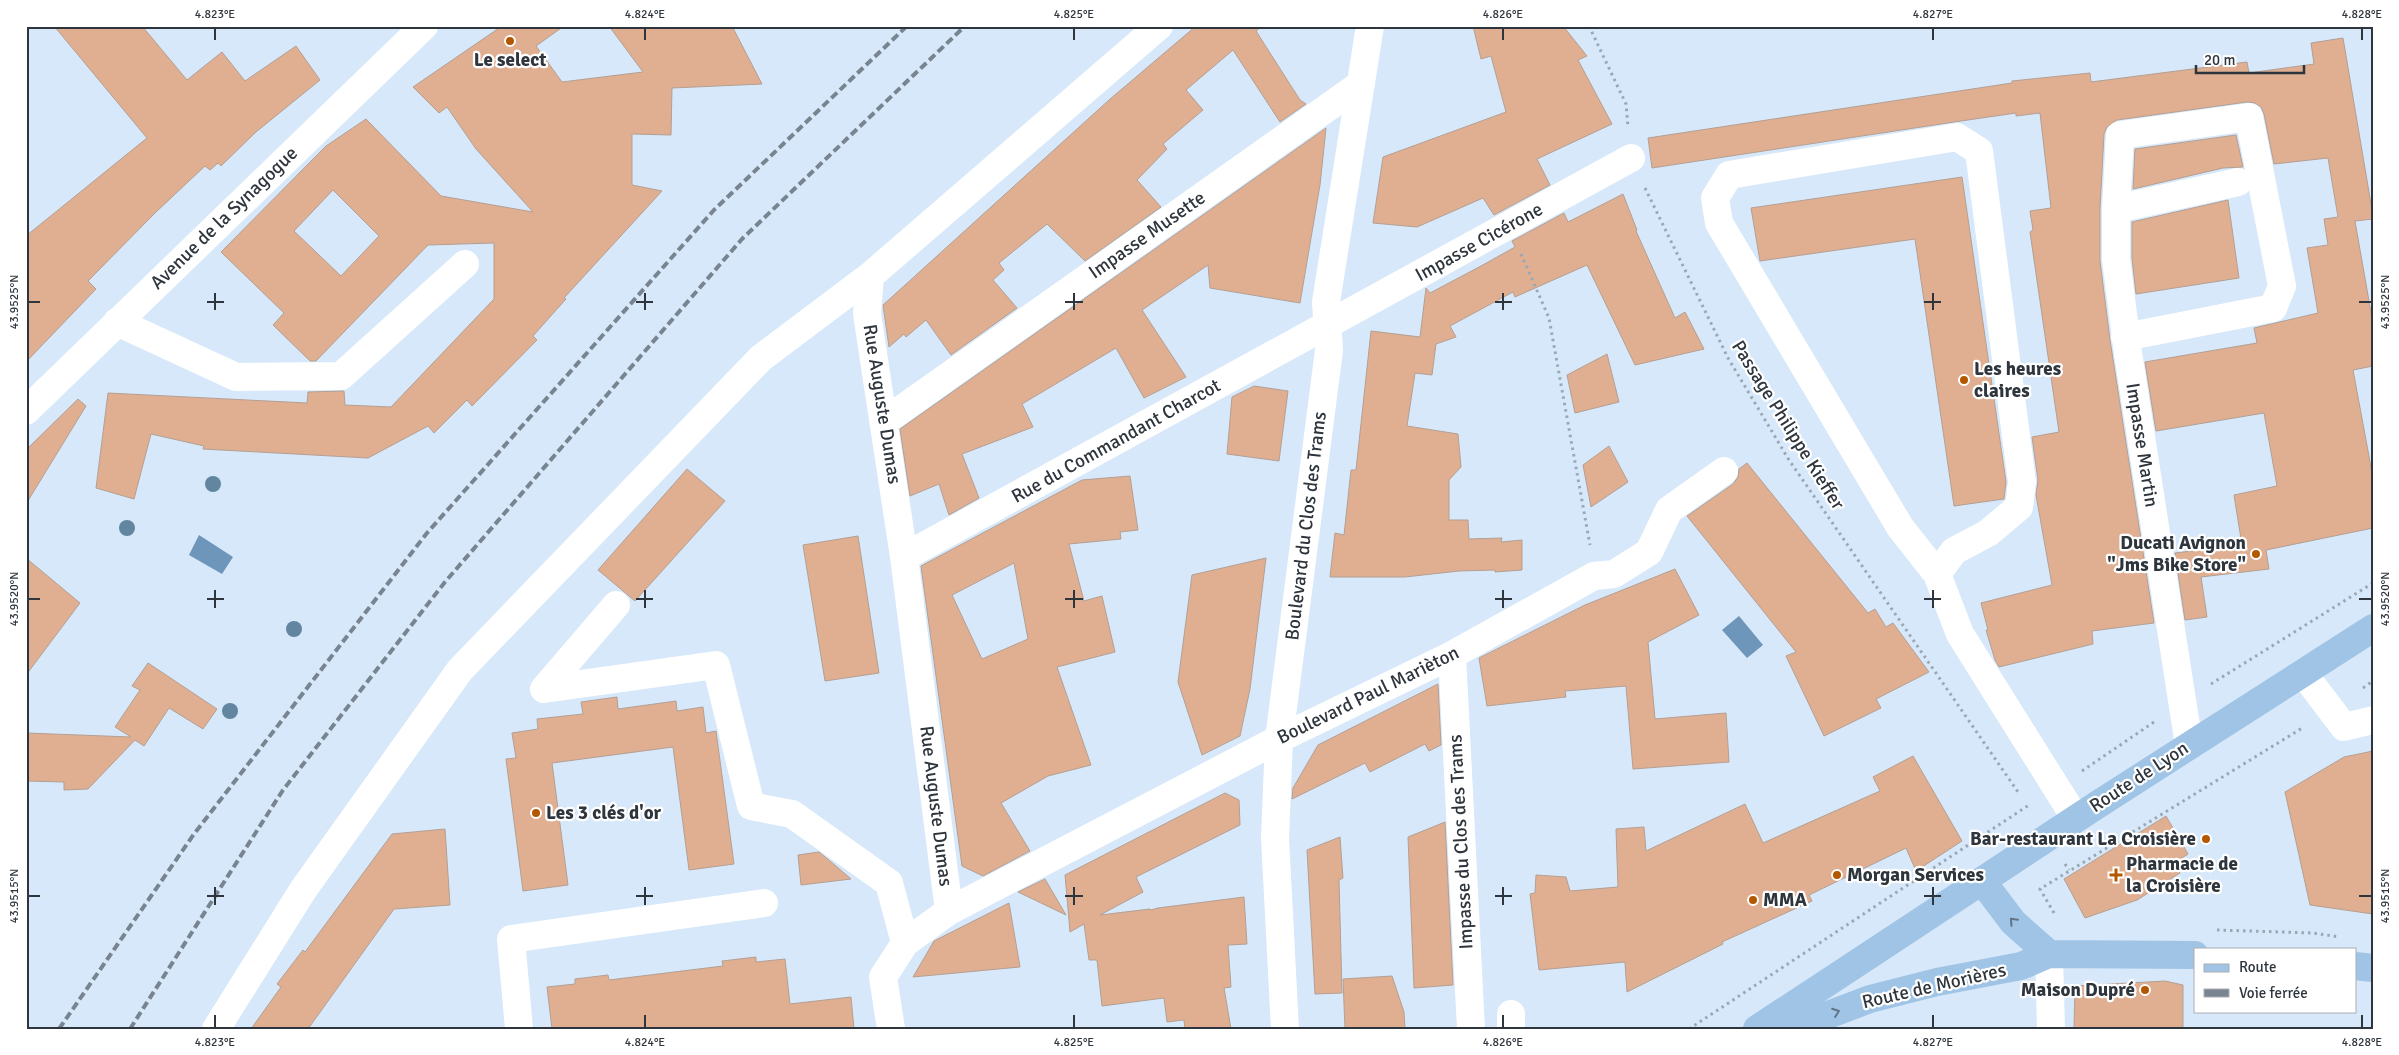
<svg xmlns="http://www.w3.org/2000/svg" width="2399" height="1055" font-family="Signika,sans-serif">
	<style>
		.water { fill: #6e95ba }
		.building { fill: #e0af91; stroke: #b49f93; fill-rule: evenodd }
		.lines { fill: none; stroke-linecap: round; stroke-linejoin: round }
		.path { stroke: #9aa8b5; stroke-width: 3; stroke-dasharray: 2.5 4; stroke-linecap: butt }
		.minor { stroke: #fff; stroke-width: 28 }
		.major { stroke: #a0c4e5; stroke-width: 28 }
		.rail { stroke: #788490; stroke-width: 4; stroke-dasharray: 8 4; stroke-linecap: butt }
		.tree { fill: #6285a0 }
		.oneway { stroke: #617588 }
		.ticks { fill: none; stroke: #2e353c; stroke-width: 2 }
		.poi-dot { fill: #b45800; stroke: #fff; stroke-width: 2 }
		.labels { text-anchor: middle; dominant-baseline: central; stroke-width: 4.5; stroke-linejoin: round; paint-order: stroke }
		.poi-label { font-size: 19px; font-weight: bold; fill: #2e353c; stroke: #fff; text-anchor: start }
		.street-label { font-size: 19px; fill: #2e353c; stroke: #fff }
		.neatline { fill: none; stroke: #2e353c; stroke-width: 2 }
		.ticks-label { font-size: 12px; text-anchor: middle; fill: #2e353c }
	</style>
	<rect width="100%" height="100%" fill="#d6e8f9"/>
	<!-- water -->
	<path class="water" d="M 199,535 L 233,557 L 222,574 L 189,555 Z
		M 1739,616 L 1763,645 L 1747,658 L 1722,630 Z"/>
	<!-- building -->
	<path class="building" d="M 54,26 L 142,26 L 187,80 L 222,52 L 245,81 L 296,46 L 320,80 L 256,132 L 221,166 L 218,163 L 210,170 L 205,166 L 155,213 L 88,281 L 96,289 L 26,362 L 26,236 L 147,138 Z
		M 502,26 L 564,26 L 536,46 L 562,82 L 643,72 L 609,26 L 732,26 L 762,84 L 672,88 L 671,135 L 632,134 L 632,185 L 662,191 L 564,298 L 566,299 L 533,336 L 537,340 L 472,406 L 467,400 L 434,433 L 428,426 L 368,458 L 203,449 L 204,446 L 151,434 L 134,499 L 96,488 L 108,393 L 307,403 L 308,392 L 344,391 L 345,405 L 391,407 L 494,299 L 494,243 L 428,245 L 316,361 L 310,361 L 273,325 L 284,313 L 221,252 L 326,146 L 366,119 L 441,196 L 533,212 L 476,149 L 447,107 L 439,113 L 413,87 ZM 333,190 L 379,236 L 341,276 L 294,231 Z
		M 1196,26 L 1262,26 L 1256,31 L 1300,100 L 1306,104 L 1280,122 L 1233,50 L 1186,90 L 1203,110 L 1163,144 L 1167,149 L 1137,180 L 1161,207 L 1085,261 L 1047,224 L 999,263 L 1004,270 L 993,280 L 1017,308 L 951,355 L 926,320 L 906,337 L 904,334 L 889,347 L 883,305 L 1109,100 Z
		M 1473,26 L 1563,26 L 1587,56 L 1578,60 L 1612,124 L 1537,159 L 1550,185 L 1494,215 L 1483,198 L 1417,227 L 1373,223 L 1383,157 L 1506,112 L 1491,56 L 1481,59 Z
		M 2343,38 L 2373,216 L 2373,219 L 2355,221 L 2373,324 L 2373,366 L 2353,370 L 2373,478 L 2373,528 L 2266,550 L 2269,569 L 2201,577 L 2207,617 L 2185,620 L 2175,553 L 2242,545 L 2234,495 L 2277,486 L 2264,413 L 2156,431 L 2145,362 L 2257,343 L 2254,328 L 2318,313 L 2307,248 L 2328,245 L 2324,219 L 2338,217 L 2328,158 L 2274,164 L 2264,114 L 2261,107 L 2255,103 L 2247,102 L 2117,120 L 2107,127 L 2104,134 L 2100,208 L 2100,261 L 2110,340 L 2154,623 L 2092,631 L 2093,644 L 1999,667 L 1995,660 L 1986,630 L 1988,630 L 1981,603 L 2052,585 L 2036,495 L 2038,480 L 2032,437 L 2059,432 L 2030,232 L 2033,230 L 2030,211 L 2051,208 L 2040,113 L 2016,116 L 2016,113 L 1954,122 L 1652,168 L 1648,138 L 2012,83 L 2012,81 L 2090,73 L 2091,82 L 2247,62 L 2249,73 L 2314,64 L 2311,43 Z
		M 1326,128 L 1320,185 L 1300,303 L 1210,288 L 1208,265 L 1142,310 L 1186,377 L 1144,398 L 1116,348 L 1022,404 L 1033,427 L 962,454 L 979,498 L 949,515 L 939,484 L 910,496 L 900,429 Z
		M 2236,135 L 2243,167 L 2223,168 L 2133,189 L 2135,149 Z
		M 1962,177 L 2006,482 L 2004,499 L 1954,506 L 1915,239 L 1760,261 L 1751,208 Z
		M 1623,194 L 1637,230 L 1636,231 L 1675,318 L 1685,312 L 1704,349 L 1635,365 L 1587,265 L 1515,297 L 1513,292 L 1450,326 L 1456,337 L 1436,344 L 1432,375 L 1415,373 L 1407,426 L 1458,434 L 1461,467 L 1449,480 L 1449,520 L 1468,520 L 1469,539 L 1502,538 L 1501,542 L 1522,540 L 1522,570 L 1495,572 L 1495,570 L 1459,571 L 1405,577 L 1330,577 L 1335,533 L 1344,535 L 1351,470 L 1356,470 L 1371,331 L 1420,337 L 1426,288 L 1430,293 L 1481,266 L 1515,247 L 1512,241 L 1564,213 L 1568,222 Z
		M 2228,200 L 2239,278 L 2136,294 L 2132,258 L 2132,222 Z
		M 1607,354 L 1619,402 L 1575,413 L 1567,375 Z
		M 1254,386 L 1288,391 L 1279,461 L 1227,454 L 1232,397 Z
		M 78,399 L 86,406 L 26,504 L 26,450 Z
		M 1609,446 L 1628,482 L 1591,507 L 1583,465 Z
		M 1747,463 L 1868,613 L 1875,609 L 1886,627 L 1893,623 L 1929,672 L 1876,699 L 1881,708 L 1824,736 L 1786,656 L 1796,652 L 1687,516 L 1733,484 L 1738,477 L 1739,469 Z
		M 687,469 L 725,501 L 635,601 L 598,570 Z
		M 1130,476 L 1138,530 L 1120,532 L 1121,539 L 1069,544 L 1084,601 L 1102,596 L 1115,652 L 1057,667 L 1091,765 L 1048,776 L 1001,803 L 1030,851 L 983,876 L 962,866 L 921,566 L 1082,480 ZM 1014,563 L 1028,639 L 982,659 L 952,595 Z
		M 858,536 L 879,673 L 825,681 L 803,545 Z
		M 26,558 L 80,603 L 26,675 Z
		M 1266,558 L 1250,689 L 1240,736 L 1202,755 L 1178,682 L 1192,575 Z
		M 1675,569 L 1699,615 L 1648,642 L 1655,719 L 1726,713 L 1729,762 L 1633,769 L 1626,686 L 1565,691 L 1566,697 L 1487,706 L 1479,658 L 1585,605 Z
		M 148,663 L 217,709 L 203,729 L 169,708 L 144,746 L 135,740 L 88,789 L 64,790 L 64,782 L 26,781 L 26,733 L 131,737 L 115,727 L 140,690 L 132,686 Z
		M 1438,684 L 1441,745 L 1429,751 L 1425,744 L 1370,772 L 1365,763 L 1292,799 L 1293,788 L 1318,745 Z
		M 617,697 L 618,709 L 676,701 L 677,711 L 703,707 L 706,733 L 716,731 L 734,864 L 689,870 L 673,747 L 552,763 L 568,885 L 523,891 L 506,759 L 516,758 L 512,733 L 538,729 L 537,719 L 583,714 L 581,702 Z
		M 2373,751 L 2373,914 L 2310,905 L 2285,792 L 2344,757 Z
		M 1913,756 L 1962,841 L 1916,871 L 1906,848 L 1809,895 L 1812,901 L 1722,942 L 1723,944 L 1627,992 L 1625,962 L 1539,970 L 1530,894 L 1535,893 L 1536,875 L 1566,877 L 1570,891 L 1618,887 L 1616,829 L 1644,827 L 1646,851 L 1745,804 L 1763,843 L 1880,791 L 1873,777 Z
		M 1225,793 L 1239,800 L 1240,825 L 1136,877 L 1143,892 L 1100,915 L 1150,909 L 1151,910 L 1158,908 L 1244,897 L 1247,944 L 1228,945 L 1231,987 L 1224,988 L 1231,1029 L 1185,1029 L 1184,1020 L 1167,1022 L 1164,998 L 1102,1006 L 1097,960 L 1089,960 L 1084,924 L 1070,932 L 1065,875 Z
		M 2166,816 L 2188,854 L 2174,863 L 2180,873 L 2137,900 L 2085,918 L 2064,879 Z
		M 1445,822 L 1453,985 L 1414,988 L 1408,837 Z
		M 445,829 L 450,905 L 394,909 L 308,1029 L 251,1029 L 281,987 L 277,984 L 303,950 L 305,952 L 392,834 Z
		M 1340,837 L 1343,878 L 1339,880 L 1342,993 L 1315,994 L 1307,850 Z
		M 819,852 L 830,861 L 851,879 L 801,885 L 798,855 Z
		M 1045,879 L 1066,915 L 1018,892 Z
		M 1009,903 L 1020,967 L 913,977 L 934,941 Z
		M 756,957 L 756,962 L 785,959 L 790,1004 L 851,997 L 854,1029 L 552,1029 L 547,987 L 575,984 L 575,979 L 608,975 L 609,980 L 723,966 L 722,961 Z
		M 1392,976 L 1404,1012 L 1405,1029 L 1345,1029 L 1343,979 Z
		M 2165,981 L 2183,985 L 2183,1029 L 2074,1029 L 2075,986 Z"/>
	<g class="lines">
		<!-- path -->
		<path class="path" d="M 1589,26 L 1626,104 L 1628,127
			M 1645,188 L 1728,358 L 1789,460 L 2018,792
			M 1521,254 L 1549,318 L 1590,545
			M 2211,684 L 2373,583
			M 2363,688 L 2373,681
			M 2082,771 L 2154,722
			M 2065,864 L 2069,870
			M 2054,913 L 2040,889 L 2304,727
			M 2217,930 L 2313,933 L 2340,937
			M 1689,1029 L 2029,805"/>
		<!-- minor -->
		<path class="minor" d="M 2116,209 L 2120,135 L 2249,117 L 2282,286 L 2273,308 L 2125,337
			M 117,322 L 236,377 L 341,376 L 465,264
			M 26,411 L 424,26
			M 885,421 L 1361,84
			M 904,557 L 1631,158
			M 1937,574 L 1954,551 L 1988,533 L 2019,507 L 2022,482 L 1979,151 L 1957,137 L 1729,175 L 1715,198 L 1719,223 L 1900,527 L 1937,574 L 1960,634 L 2076,819
			M 616,605 L 544,689 L 716,665 L 751,806 L 792,814 L 889,883 L 905,943
			M 1452,655 L 1471,1029
			M 2303,673 L 2344,727 L 2373,720
			M 2189,745 L 2128,353 L 2116,259 L 2116,209 L 2238,182
			M 949,911 L 904,557 L 867,314 L 870,276 L 1159,26
			M 2049,954 L 2051,1029
			M 1511,1014 L 1511,1029
			M 216,1029 L 303,890 L 460,670 L 761,358 L 870,276
			M 519,1029 L 511,939 L 764,903
			M 891,1029 L 883,977 L 905,943 L 949,911 L 1279,739 L 1452,655 L 1594,576 L 1614,574 L 1649,552 L 1669,510 L 1724,471
			M 1285,1029 L 1275,838 L 1279,739 L 1329,350 L 1326,302 L 1370,26"/>
		<!-- major -->
		<path class="major" d="M 1982,881 L 2013,922 L 2049,954
			M 2355,966 L 2373,968
			M 1757,1029 L 2097,805 L 2373,628
			M 1791,1029 L 1870,999 L 1937,982 L 2021,966 L 2049,954 L 2195,955"/>
		<!-- rail -->
		<path class="rail" d="M 59,1029 L 194,834 L 427,533 L 714,210 L 907,26
			M 130,1029 L 283,790 L 445,582 L 742,239 L 965,26"/>
	</g>
	<!-- trees -->
	<g class="tree">
		<circle cx="213" cy="484" r="8"/>
		<circle cx="127" cy="528" r="8"/>
		<circle cx="294" cy="629" r="8"/>
		<circle cx="230" cy="711" r="8"/>
	</g>
	<!-- one-way arrows -->
	<defs><path id="oneway-chevron" d="M-2-3.5L2.5 0L-2 3.5" fill="none" stroke-width="1.6" stroke-linecap="round" stroke-linejoin="round" transform="scale(1.25)"/></defs>
	<g class="oneway">
		<use href="#oneway-chevron" transform="translate(2013 921) rotate(-133)"/>
		<use href="#oneway-chevron" transform="translate(1836 1012) rotate(-20)"/>
	</g>
	<!-- ticks -->
	<path class="ticks" d="M 215,28 L 215,40M 645,28 L 645,40M 1074,28 L 1074,40M 1503,28 L 1503,40M 1933,28 L 1933,40M 2362,28 L 2362,40M 215,293 L 215,310M 645,293 L 645,310M 1074,293 L 1074,310M 1503,293 L 1503,310M 1933,293 L 1933,310M 28,302 L 40,302M 207,302 L 224,302M 636,302 L 653,302M 1065,302 L 1083,302M 1495,302 L 1512,302M 1924,302 L 1941,302M 2359,302 L 2372,302M 215,590 L 215,608M 645,590 L 645,608M 1074,590 L 1074,608M 1503,590 L 1503,608M 1933,590 L 1933,608M 28,599 L 40,599M 207,599 L 224,599M 636,599 L 653,599M 1065,599 L 1083,599M 1495,599 L 1512,599M 1924,599 L 1941,599M 2359,599 L 2372,599M 215,887 L 215,905M 645,887 L 645,905M 1074,887 L 1074,905M 1503,887 L 1503,905M 1933,887 L 1933,905M 28,896 L 40,896M 207,896 L 224,896M 636,896 L 653,896M 1065,896 L 1083,896M 1495,896 L 1512,896M 1924,896 L 1941,896M 2359,896 L 2372,896M 215,1015 L 215,1028M 645,1015 L 645,1028M 1074,1015 L 1074,1028M 1503,1015 L 1503,1028M 1933,1015 L 1933,1028M 2362,1015 L 2362,1028"/>
	<!-- markers -->
	<g class="poi-dot">
		<circle cx="510" cy="41" r="5"/>
		<circle cx="1964" cy="380" r="5"/>
		<circle cx="2256" cy="554" r="5"/>
		<circle cx="536" cy="813" r="5"/>
		<circle cx="2206" cy="839" r="5"/>
		<circle cx="1837" cy="875" r="5"/>
		<path d="M2113.5 867.5h5v5h5v5h-5v5h-5v-5h-5v-5h5z"/>
		<circle cx="1753" cy="900" r="5"/>
		<circle cx="2145" cy="990" r="5"/>
	</g>
	<g class="labels">
		<!-- poi labels -->
		<g class="poi-label">
			<text x="510" y="60" text-anchor="middle">Le select</text>
			<text x="1974" y="369">Les heures<tspan x="1974" dy="22">claires</tspan></text>
			<text x="2246" y="543" text-anchor="end">Ducati Avignon<tspan x="2246" dy="22">"Jms Bike Store"</tspan></text>
			<text x="546" y="813">Les 3 clés d'or</text>
			<text x="2196" y="839" text-anchor="end">Bar-restaurant La Croisière</text>
			<text x="2126" y="864">Pharmacie de<tspan x="2126" dy="22">la Croisière</tspan></text>
			<text x="1847" y="875">Morgan Services</text>
			<text x="1763" y="900">MMA</text>
			<text x="2135" y="990" text-anchor="end">Maison Dupré</text>
		</g>
		<!-- street labels -->
		<g class="street-label">
			<text transform="translate(224 218) rotate(-44)">Avenue de la Synagogue</text>
			<text transform="translate(1147 235) rotate(-35)">Impasse Musette</text>
			<text transform="translate(1479 242) rotate(-29)">Impasse Cicérone</text>
			<text transform="translate(882 404) rotate(81)">Rue Auguste Dumas</text>
			<text transform="translate(1788 425) rotate(58)">Passage Philippe Kieffer</text>
			<text transform="translate(1116 441) rotate(-29)">Rue du Commandant Charcot</text>
			<text transform="translate(2142 445) rotate(81)">Impasse Martin</text>
			<text transform="translate(1306 526) rotate(-83)">Boulevard du Clos des Trams</text>
			<text transform="translate(1368 695) rotate(-26)">Boulevard Paul Marièton</text>
			<text transform="translate(2139 777) rotate(-33)">Route de Lyon</text>
			<text transform="translate(936 806) rotate(83)">Rue Auguste Dumas</text>
			<text transform="translate(1461 842) rotate(-93)">Impasse du Clos des Trams</text>
			<text transform="translate(1934 986) rotate(-13)">Route de Morières</text>
		</g>
	</g>
	<!-- border -->
	<rect width="2399" height="1055" fill="none" stroke="#ffffff" stroke-width="55"/>
	<!-- legend -->
	<rect x="2194" y="948" width="162" height="65" fill="#ffffff" stroke="#abaeb1"/>
	<rect x="2204" y="964" width="25" height="8" fill="#a0c4e5" stroke="#abaeb1"/>
	<text x="2239" y="972" font-size="15" fill="#2e353c">Route</text>
	<rect x="2204" y="989" width="25" height="8" fill="#788490" stroke="#abaeb1"/>
	<text x="2239" y="998" font-size="15" fill="#2e353c">Voie ferrée</text>
	<!-- scale -->
	<path d="M2196 65v8h108v-8" fill="none" stroke="#2e353c" stroke-width="2.5"/>
	<text x="2204" y="65" font-size="15" fill="#2e353c" stroke="#ffffff" stroke-width="4" paint-order="stroke">20 m</text>
	<rect x="28" y="28" width="2344" height="1000" class="neatline"/>
	<g class="ticks-label">
		<text x="215" y="18">4.823°E</text>
		<text x="645" y="18">4.824°E</text>
		<text x="1074" y="18">4.825°E</text>
		<text x="1503" y="18">4.826°E</text>
		<text x="1933" y="18">4.827°E</text>
		<text x="2362" y="18">4.828°E</text>
		<text transform="translate(14 302) rotate(-90)" y="4">43.9525°N</text>
		<text transform="translate(2385 302) rotate(-90)" y="4">43.9525°N</text>
		<text transform="translate(14 599) rotate(-90)" y="4">43.9520°N</text>
		<text transform="translate(2385 599) rotate(-90)" y="4">43.9520°N</text>
		<text transform="translate(14 896) rotate(-90)" y="4">43.9515°N</text>
		<text transform="translate(2385 896) rotate(-90)" y="4">43.9515°N</text>
		<text x="215" y="1046">4.823°E</text>
		<text x="645" y="1046">4.824°E</text>
		<text x="1074" y="1046">4.825°E</text>
		<text x="1503" y="1046">4.826°E</text>
		<text x="1933" y="1046">4.827°E</text>
		<text x="2362" y="1046">4.828°E</text>
	</g>
</svg>
